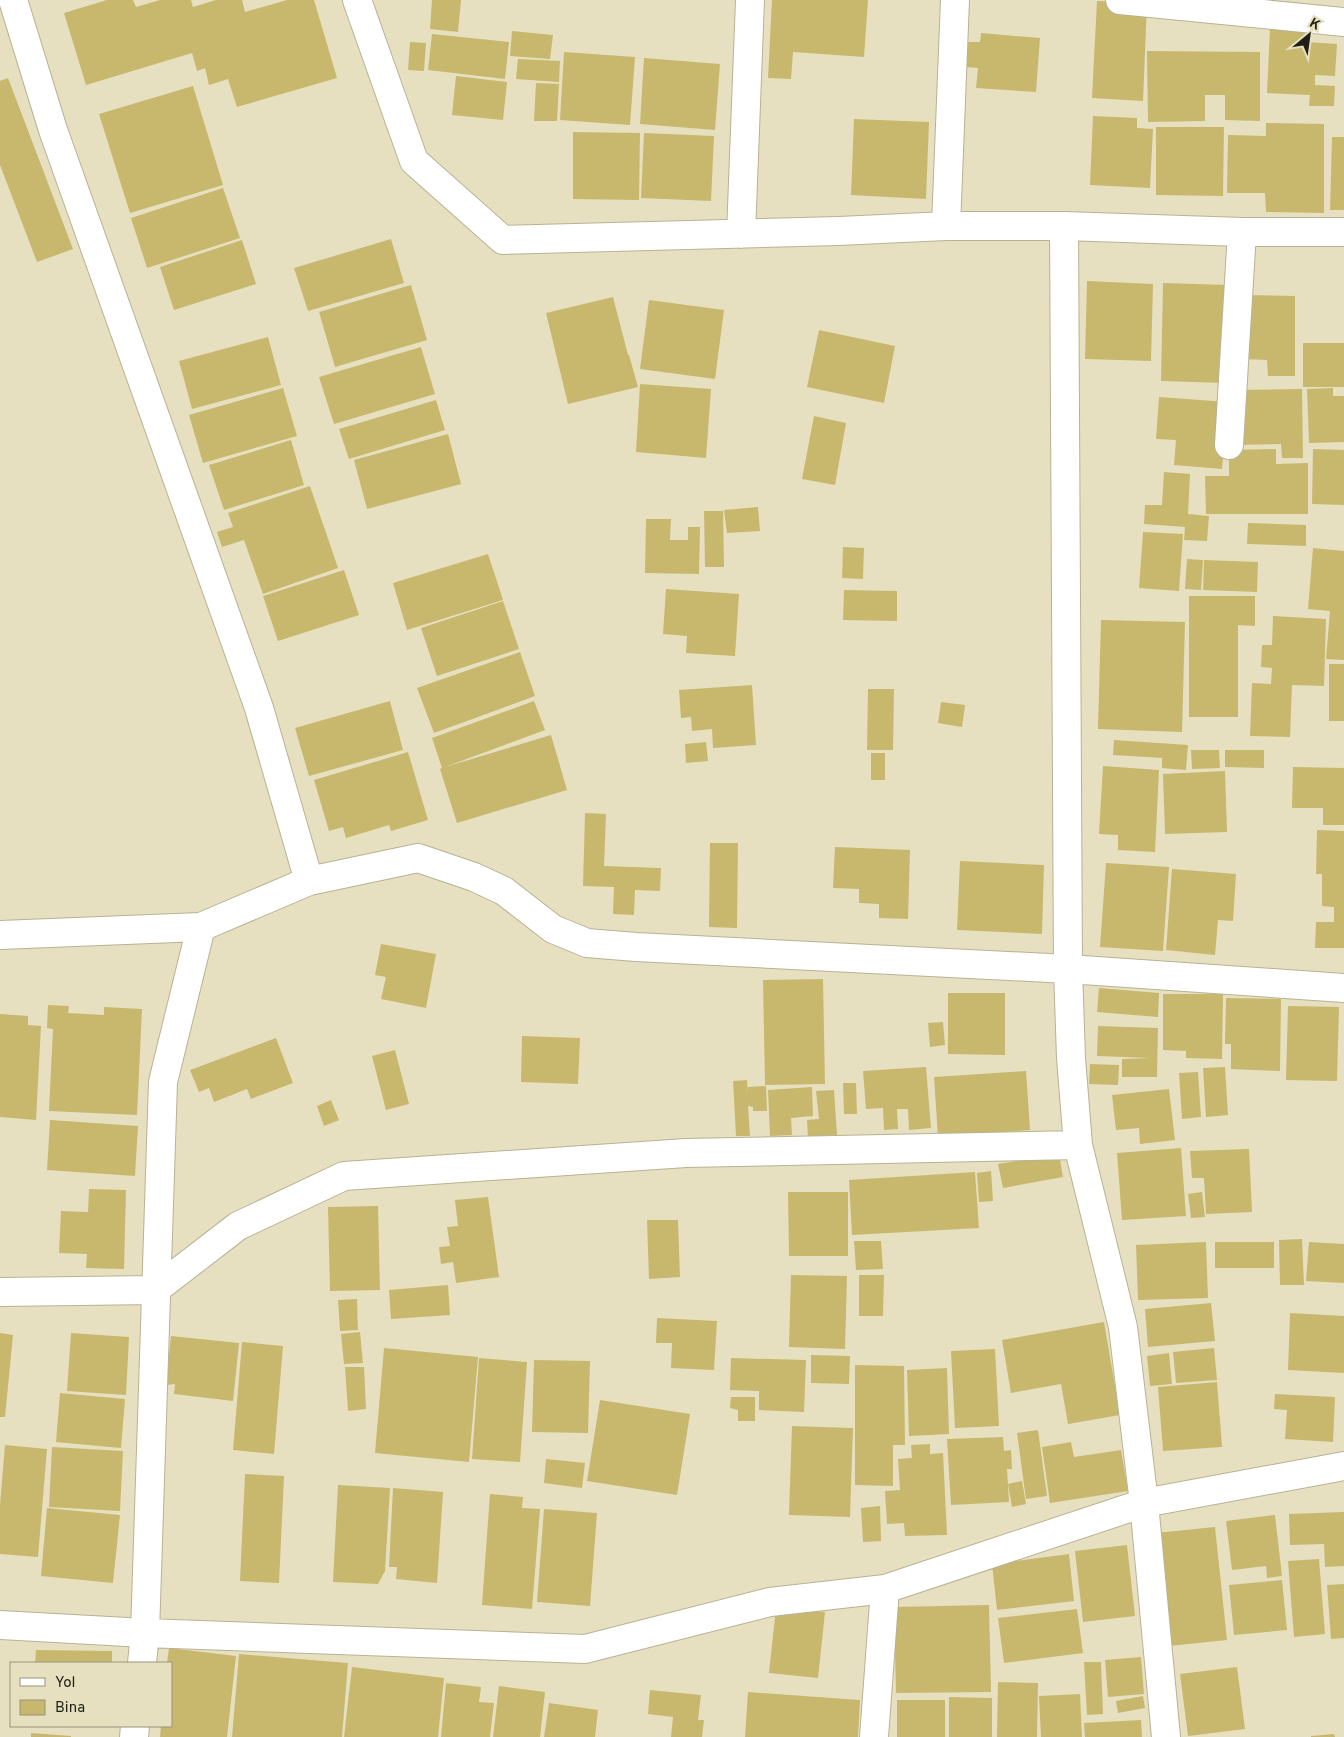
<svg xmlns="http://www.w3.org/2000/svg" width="1344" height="1737" font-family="Overpass,sans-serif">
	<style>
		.building { fill: #c8b86d }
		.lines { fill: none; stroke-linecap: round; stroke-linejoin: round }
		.minor-casing { stroke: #b8b294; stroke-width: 30 }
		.minor { stroke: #fff; stroke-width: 28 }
	</style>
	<rect width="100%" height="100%" fill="#e6e0c0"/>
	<!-- building -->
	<path class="building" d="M 107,0 L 133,0 L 136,7 L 160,0 L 191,0 L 193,7 L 216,0 L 242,0 L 245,12 L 287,0 L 314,0 L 337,78 L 237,107 L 228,79 L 209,85 L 205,68 L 197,71 L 192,53 L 86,85 L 64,13 Z
		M 432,0 L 461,0 L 458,32 L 430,29 Z
		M 772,0 L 868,0 L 864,57 L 793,52 L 791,79 L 768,78 Z
		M 1097,1 L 1147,3 L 1143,101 L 1092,98 Z
		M 1270,28 L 1307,30 L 1307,42 L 1337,44 L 1335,76 L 1315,75 L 1315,85 L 1335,86 L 1334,106 L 1309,106 L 1310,95 L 1267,93 Z
		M 512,31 L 553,35 L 550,59 L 510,56 Z
		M 981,33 L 1040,38 L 1036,92 L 976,88 L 978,68 L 965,67 L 967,42 L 980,42 Z
		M 432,34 L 509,42 L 505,79 L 428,70 Z
		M 410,42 L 426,43 L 424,71 L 408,70 Z
		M 1147,51 L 1260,52 L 1260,121 L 1225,120 L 1225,95 L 1205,95 L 1205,121 L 1148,122 Z
		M 564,52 L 635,57 L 630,125 L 560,120 Z
		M 644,58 L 720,64 L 715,130 L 640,124 Z
		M 518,59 L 560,61 L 559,82 L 516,79 Z
		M 456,76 L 507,82 L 503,120 L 452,115 Z
		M 8,78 L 73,249 L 37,262 L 0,165 L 0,81 Z
		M 536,83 L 559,84 L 557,121 L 534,121 Z
		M 193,86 L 223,185 L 130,213 L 99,114 Z
		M 1093,116 L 1137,118 L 1137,128 L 1153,129 L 1150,188 L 1090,185 Z
		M 854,119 L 929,122 L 926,199 L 851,195 Z
		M 1266,123 L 1324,124 L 1324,213 L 1266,212 L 1265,193 L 1227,193 L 1228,135 L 1266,136 Z
		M 1156,127 L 1224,127 L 1223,196 L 1156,195 Z
		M 573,132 L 640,133 L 639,200 L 573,199 Z
		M 644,133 L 714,136 L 711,201 L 641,198 Z
		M 1332,137 L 1344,137 L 1344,210 L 1330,210 Z
		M 223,188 L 240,238 L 147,268 L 131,218 Z
		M 391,239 L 404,283 L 308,311 L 294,268 Z
		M 242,240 L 256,284 L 174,310 L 160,267 Z
		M 1087,281 L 1153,284 L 1151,361 L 1085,359 Z
		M 1163,283 L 1229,285 L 1226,383 L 1161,381 Z
		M 411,285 L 427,340 L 335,367 L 319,312 Z
		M 1243,295 L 1295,296 L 1295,376 L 1268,376 L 1267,360 L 1243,359 Z
		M 613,297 L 628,355 L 629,355 L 638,387 L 568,404 L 546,313 Z
		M 649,300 L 724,310 L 715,379 L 640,369 Z
		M 819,330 L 895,346 L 884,403 L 807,387 Z
		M 268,337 L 281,385 L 192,409 L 179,361 Z
		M 1303,343 L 1344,343 L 1344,387 L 1303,387 Z
		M 421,347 L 435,394 L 334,424 L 319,377 Z
		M 640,384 L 711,389 L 706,458 L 636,452 Z
		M 283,388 L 297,436 L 203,463 L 189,415 Z
		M 1333,388 L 1333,396 L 1344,396 L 1344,442 L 1309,443 L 1307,389 Z
		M 1302,389 L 1303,458 L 1282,458 L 1281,444 L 1236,445 L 1235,390 Z
		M 1159,397 L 1228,402 L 1222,469 L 1174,465 L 1176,440 L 1156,439 Z
		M 436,400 L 445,430 L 349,459 L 339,429 Z
		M 814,416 L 846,423 L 835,485 L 802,479 Z
		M 448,434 L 461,484 L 367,509 L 354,460 Z
		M 291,440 L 304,485 L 224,510 L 209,465 Z
		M 1276,449 L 1276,464 L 1308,463 L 1308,514 L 1206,514 L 1205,476 L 1229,476 L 1229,450 Z
		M 1313,449 L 1344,450 L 1344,505 L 1312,504 Z
		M 1164,472 L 1190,474 L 1188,514 L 1209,516 L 1207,541 L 1184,540 L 1185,527 L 1144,524 L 1145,505 L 1162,505 Z
		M 310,486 L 338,568 L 263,594 L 244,540 L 222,547 L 217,532 L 233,527 L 228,513 Z
		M 758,507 L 760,531 L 727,533 L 724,510 Z
		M 704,511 L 723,511 L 724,567 L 705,567 Z
		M 646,519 L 671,519 L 670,540 L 688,540 L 688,527 L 700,527 L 699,574 L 645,573 Z
		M 1248,523 L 1306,525 L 1306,546 L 1247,544 Z
		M 1143,532 L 1183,534 L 1179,591 L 1139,588 Z
		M 843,547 L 864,548 L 863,579 L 842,578 Z
		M 1313,548 L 1344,551 L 1344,660 L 1326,659 L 1330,611 L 1308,609 Z
		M 488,554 L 503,600 L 407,630 L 393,583 Z
		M 1187,559 L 1203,560 L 1201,590 L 1185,589 Z
		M 1204,560 L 1258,562 L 1257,592 L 1203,590 Z
		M 344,570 L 359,615 L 278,641 L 263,596 Z
		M 666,589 L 739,594 L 735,656 L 686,653 L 687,636 L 663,634 Z
		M 844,590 L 897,591 L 897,621 L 843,620 Z
		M 1189,596 L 1255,596 L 1255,626 L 1238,625 L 1238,717 L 1189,717 Z
		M 503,601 L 519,649 L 437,676 L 421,628 Z
		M 1273,616 L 1326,619 L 1324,686 L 1292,685 L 1290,737 L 1250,736 L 1252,683 L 1271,684 L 1272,668 L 1261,667 L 1262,645 L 1272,645 Z
		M 1101,620 L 1185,622 L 1182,732 L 1098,729 Z
		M 520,652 L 535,696 L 434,733 L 417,688 Z
		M 1329,664 L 1344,664 L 1344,721 L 1329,721 Z
		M 752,685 L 756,745 L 713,748 L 712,729 L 692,731 L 691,717 L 681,718 L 679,690 Z
		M 868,689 L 894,689 L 893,750 L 867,750 Z
		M 390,701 L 403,750 L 309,776 L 295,728 Z
		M 534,701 L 545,730 L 445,767 L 551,735 L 567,790 L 457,823 L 440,769 L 442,768 L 432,738 Z
		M 941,702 L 965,705 L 962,727 L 938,723 Z
		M 1114,740 L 1188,745 L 1186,770 L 1162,768 L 1162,758 L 1113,755 Z
		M 706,742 L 708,761 L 686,763 L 685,744 Z
		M 1191,750 L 1219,750 L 1220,768 L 1192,769 Z
		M 1225,750 L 1264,750 L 1264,768 L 1225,767 Z
		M 408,752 L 428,820 L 391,831 L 389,825 L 346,838 L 343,827 L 329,831 L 314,780 Z
		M 871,753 L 885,753 L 885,780 L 871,780 Z
		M 1103,766 L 1159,770 L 1155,852 L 1118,850 L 1118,835 L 1099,834 Z
		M 1293,767 L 1344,768 L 1344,825 L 1323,825 L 1323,808 L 1292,808 Z
		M 1225,771 L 1227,832 L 1165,834 L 1163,774 Z
		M 585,813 L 606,814 L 604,866 L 661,868 L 660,891 L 635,890 L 634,915 L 613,914 L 614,887 L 583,886 Z
		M 1317,830 L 1344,831 L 1344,948 L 1315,948 L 1316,922 L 1334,922 L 1334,907 L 1322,906 L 1322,874 L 1316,874 Z
		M 710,843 L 738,843 L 737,928 L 709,927 Z
		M 835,847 L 910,850 L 908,919 L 879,918 L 879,904 L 859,903 L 859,889 L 833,888 Z
		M 960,861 L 1044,865 L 1042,934 L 957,930 Z
		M 1106,863 L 1169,867 L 1163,951 L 1100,947 Z
		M 1172,869 L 1236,874 L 1233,921 L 1218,920 L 1215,955 L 1166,950 Z
		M 381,944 L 436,954 L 426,1008 L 381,999 L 386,977 L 375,975 Z
		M 823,979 L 825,1084 L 765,1085 L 763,980 Z
		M 1099,988 L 1159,993 L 1158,1017 L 1097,1012 Z
		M 948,993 L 1005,993 L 1005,1055 L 948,1054 Z
		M 1163,994 L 1223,994 L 1222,1059 L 1186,1058 L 1186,1051 L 1163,1050 Z
		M 1226,998 L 1281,999 L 1280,1071 L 1231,1069 L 1231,1044 L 1225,1044 Z
		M 48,1005 L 69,1006 L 68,1013 L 104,1015 L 104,1007 L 142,1009 L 137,1115 L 49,1111 L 53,1029 L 47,1028 Z
		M 1288,1006 L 1339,1007 L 1337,1081 L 1286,1080 Z
		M 0,1014 L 28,1016 L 28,1025 L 41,1026 L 36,1120 L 0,1117 Z
		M 943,1022 L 945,1045 L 930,1047 L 928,1023 Z
		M 1098,1026 L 1158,1028 L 1157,1077 L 1122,1077 L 1122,1059 L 1151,1058 L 1097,1056 Z
		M 522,1036 L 580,1038 L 578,1084 L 521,1082 Z
		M 276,1038 L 293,1083 L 251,1099 L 247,1089 L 214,1102 L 209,1088 L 199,1092 L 190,1070 Z
		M 395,1050 L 409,1104 L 386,1110 L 372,1056 Z
		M 1090,1064 L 1119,1065 L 1118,1085 L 1089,1084 Z
		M 926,1067 L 931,1128 L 909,1130 L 908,1109 L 897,1109 L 898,1129 L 884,1130 L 883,1108 L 866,1109 L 863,1071 Z
		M 1225,1067 L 1228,1115 L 1206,1117 L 1203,1068 Z
		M 1026,1071 L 1030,1130 L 938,1137 L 934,1077 Z
		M 1198,1072 L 1201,1117 L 1182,1119 L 1179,1073 Z
		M 747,1080 L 748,1093 L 748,1087 L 766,1086 L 767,1111 L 753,1111 L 753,1107 L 748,1106 L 750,1136 L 736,1136 L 733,1081 Z
		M 843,1083 L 856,1083 L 857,1114 L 844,1114 Z
		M 812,1087 L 813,1116 L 791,1118 L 792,1135 L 770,1136 L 768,1090 Z
		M 1169,1089 L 1175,1140 L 1140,1144 L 1139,1128 L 1116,1130 L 1112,1095 Z
		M 834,1090 L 837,1135 L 808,1137 L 807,1120 L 819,1119 L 816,1091 Z
		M 331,1100 L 339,1120 L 324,1126 L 317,1106 Z
		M 50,1120 L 138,1126 L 135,1176 L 47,1170 Z
		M 1181,1148 L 1186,1216 L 1122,1220 L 1117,1153 Z
		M 1249,1149 L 1252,1212 L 1206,1214 L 1204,1178 L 1192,1178 L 1190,1151 Z
		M 1059,1154 L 1063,1177 L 1003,1188 L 998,1164 Z
		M 991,1171 L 993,1201 L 979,1202 L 977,1173 Z
		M 975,1172 L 979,1228 L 852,1235 L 849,1180 Z
		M 89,1189 L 126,1190 L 124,1269 L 86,1268 L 87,1254 L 59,1253 L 61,1211 L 88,1212 Z
		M 788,1192 L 848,1192 L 848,1256 L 789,1256 Z
		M 1202,1192 L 1205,1217 L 1191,1218 L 1188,1194 Z
		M 488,1197 L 499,1277 L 456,1283 L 453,1262 L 441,1264 L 439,1247 L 450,1246 L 447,1227 L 458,1226 L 455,1200 Z
		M 378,1206 L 380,1290 L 330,1291 L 328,1207 Z
		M 647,1220 L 678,1220 L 680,1277 L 649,1279 Z
		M 1302,1239 L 1304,1285 L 1280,1285 L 1279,1240 Z
		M 854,1241 L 881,1241 L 883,1269 L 856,1270 Z
		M 1206,1242 L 1208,1298 L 1138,1300 L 1136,1245 Z
		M 1215,1242 L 1274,1242 L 1274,1268 L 1215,1268 Z
		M 1309,1242 L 1344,1244 L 1344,1283 L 1306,1281 Z
		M 791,1275 L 847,1276 L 845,1349 L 789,1347 Z
		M 859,1275 L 884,1275 L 883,1316 L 859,1316 Z
		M 448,1285 L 450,1315 L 391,1319 L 389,1290 Z
		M 357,1299 L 358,1330 L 340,1331 L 338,1300 Z
		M 1211,1303 L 1215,1341 L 1148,1347 L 1145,1309 Z
		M 1290,1313 L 1344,1316 L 1344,1373 L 1288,1370 Z
		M 657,1318 L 717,1321 L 714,1370 L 671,1368 L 672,1343 L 656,1343 Z
		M 1104,1322 L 1120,1415 L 1068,1424 L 1061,1384 L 1011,1393 L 1002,1340 Z
		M 360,1332 L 363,1363 L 344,1364 L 341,1334 Z
		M 0,1333 L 13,1335 L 5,1417 L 0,1417 Z
		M 71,1333 L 129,1337 L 126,1395 L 67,1391 Z
		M 171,1336 L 239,1343 L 233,1401 L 174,1394 L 175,1384 L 166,1385 Z
		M 242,1342 L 283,1346 L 274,1454 L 233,1450 Z
		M 384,1348 L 478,1357 L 469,1462 L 375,1453 Z
		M 1214,1348 L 1217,1380 L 1176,1383 L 1173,1352 Z
		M 995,1349 L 999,1426 L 955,1428 L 951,1351 Z
		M 1169,1353 L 1172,1384 L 1150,1386 L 1147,1356 Z
		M 811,1355 L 850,1356 L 849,1384 L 811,1383 Z
		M 479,1358 L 527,1362 L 520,1462 L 472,1459 Z
		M 731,1358 L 806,1360 L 804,1412 L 759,1410 L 759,1391 L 730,1390 Z
		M 534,1360 L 590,1361 L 588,1433 L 532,1432 Z
		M 855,1365 L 904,1366 L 905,1445 L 893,1445 L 893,1486 L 855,1485 Z
		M 345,1367 L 364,1367 L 366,1409 L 348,1411 Z
		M 947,1368 L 949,1434 L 909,1436 L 907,1370 Z
		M 1217,1382 L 1222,1447 L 1163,1451 L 1158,1387 Z
		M 60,1393 L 125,1399 L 121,1448 L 56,1442 Z
		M 1275,1394 L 1335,1397 L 1333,1442 L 1285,1439 L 1287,1410 L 1274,1409 Z
		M 731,1397 L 755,1397 L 755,1421 L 738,1421 L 738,1410 L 730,1408 Z
		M 600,1400 L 690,1414 L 677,1495 L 587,1481 Z
		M 792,1426 L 853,1428 L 850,1517 L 789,1515 Z
		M 1038,1430 L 1047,1496 L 1026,1499 L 1017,1433 Z
		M 1003,1437 L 1004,1451 L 1011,1450 L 1012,1469 L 1007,1469 L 1009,1502 L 951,1505 L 947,1439 Z
		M 1071,1442 L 1074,1457 L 1121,1450 L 1128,1491 L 1050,1503 L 1042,1447 Z
		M 930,1444 L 930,1454 L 943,1453 L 947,1535 L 905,1536 L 904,1523 L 887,1524 L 885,1491 L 900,1490 L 898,1459 L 912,1458 L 911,1445 Z
		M 5,1445 L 47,1449 L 38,1557 L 0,1554 L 0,1505 Z
		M 52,1447 L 123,1451 L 120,1511 L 49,1507 Z
		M 546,1459 L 585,1463 L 582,1488 L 544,1483 Z
		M 245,1474 L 284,1476 L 279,1583 L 240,1581 Z
		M 1022,1481 L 1026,1504 L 1012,1507 L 1008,1484 Z
		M 338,1485 L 390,1488 L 385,1571 L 378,1584 L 333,1582 Z
		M 393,1488 L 443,1492 L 437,1583 L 396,1579 L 397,1567 L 389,1567 Z
		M 490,1494 L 523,1497 L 522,1508 L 540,1509 L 532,1609 L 482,1605 Z
		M 880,1506 L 881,1541 L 863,1542 L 861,1508 Z
		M 47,1508 L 120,1515 L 113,1583 L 41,1576 Z
		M 544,1509 L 597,1513 L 590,1606 L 537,1602 Z
		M 1344,1512 L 1344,1566 L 1325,1567 L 1324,1544 L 1290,1545 L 1289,1514 Z
		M 1275,1515 L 1282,1576 L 1267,1578 L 1266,1566 L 1232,1570 L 1226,1521 Z
		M 1215,1527 L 1227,1640 L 1169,1646 L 1156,1533 Z
		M 1127,1545 L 1135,1616 L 1083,1622 L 1075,1551 Z
		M 1069,1554 L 1074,1601 L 997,1610 L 992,1564 Z
		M 1319,1559 L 1325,1634 L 1294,1637 L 1288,1561 Z
		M 1282,1580 L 1287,1630 L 1234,1635 L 1229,1585 Z
		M 1344,1584 L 1344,1638 L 1331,1639 L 1327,1585 Z
		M 989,1605 L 991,1692 L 896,1693 L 894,1607 Z
		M 776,1608 L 825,1612 L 818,1678 L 769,1673 Z
		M 1077,1609 L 1083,1653 L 1004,1663 L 998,1618 Z
		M 169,1648 L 236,1656 L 227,1737 L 160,1737 L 161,1726 L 171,1726 L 171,1663 L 167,1663 Z
		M 36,1650 L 112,1651 L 112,1663 L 35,1663 Z
		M 239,1654 L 348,1663 L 342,1737 L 232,1737 Z
		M 1141,1657 L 1144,1694 L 1108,1697 L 1105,1660 Z
		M 1084,1662 L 1101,1662 L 1103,1714 L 1087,1715 Z
		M 352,1667 L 444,1678 L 438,1737 L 344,1737 Z
		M 1237,1667 L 1245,1729 L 1188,1736 L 1180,1674 Z
		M 998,1682 L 1038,1683 L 1037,1737 L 997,1737 Z
		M 446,1683 L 481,1687 L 479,1702 L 494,1703 L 490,1737 L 441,1737 Z
		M 499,1686 L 545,1692 L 540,1737 L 493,1737 Z
		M 650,1690 L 701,1695 L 698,1720 L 704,1720 L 702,1737 L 671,1737 L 673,1717 L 648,1714 Z
		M 748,1692 L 860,1700 L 858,1737 L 745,1737 Z
		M 1080,1694 L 1082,1737 L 1041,1737 L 1039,1696 Z
		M 1143,1696 L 1145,1708 L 1118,1713 L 1116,1701 Z
		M 949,1697 L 992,1698 L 992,1737 L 949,1737 Z
		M 897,1700 L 945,1700 L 945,1737 L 897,1737 Z
		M 549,1703 L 598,1710 L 595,1737 L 544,1737 Z
		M 1141,1720 L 1142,1737 L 1085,1737 L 1084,1723 Z
		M 31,1733 L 71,1736 L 71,1737 L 31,1737 Z
		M 1334,1734 L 1335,1737 L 1311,1737 L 1311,1736 Z"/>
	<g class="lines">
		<!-- minor casing -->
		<g class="minor-casing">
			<path id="minor" d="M 357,0 L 414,161 L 503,240 L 839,231 L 946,226 L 1064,226 L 1242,232 L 1344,232
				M 1120,0 L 1344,22
				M 946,226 L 955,0
				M 1064,226 L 1068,969 L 1071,1058 L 1078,1145 L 1123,1327 L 1144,1503 L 1166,1737
				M 741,234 L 750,0
				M 1229,445 L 1242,232
				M 309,881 L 418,858 L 474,877 L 504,891 L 553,929 L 587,943 L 636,947 L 1068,969 L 1344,988
				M 0,935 L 201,927 L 309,881 L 259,708 L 53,130 L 13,0
				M 0,1292 L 155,1290 L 238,1226 L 344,1176 L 686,1153 L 1078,1145
				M 0,1625 L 145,1633 L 585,1649 L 770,1602 L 885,1589 L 1144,1503 L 1344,1466
				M 142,1663 L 145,1633 L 163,1082 L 201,927
				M 134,1737 L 135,1726
				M 874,1737 L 885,1589"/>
		</g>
		<!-- minor -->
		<use href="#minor" class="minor"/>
	</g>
	<!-- legend -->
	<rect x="10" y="1662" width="162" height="65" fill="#e6e0c0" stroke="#97937b"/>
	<rect x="20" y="1678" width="25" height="8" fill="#ffffff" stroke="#97937b"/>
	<text x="55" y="1687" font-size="15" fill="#211f13">Yol</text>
	<rect x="20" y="1700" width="25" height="15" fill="#c8b86d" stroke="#97937b"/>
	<text x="55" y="1712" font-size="15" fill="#211f13">Bina</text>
	<!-- north arrow -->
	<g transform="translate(1309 35) rotate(29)" stroke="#e6e0c0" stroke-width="4" paint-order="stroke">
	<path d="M0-4L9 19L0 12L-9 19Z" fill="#211f13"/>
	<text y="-8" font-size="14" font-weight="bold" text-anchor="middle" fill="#211f13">K</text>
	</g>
</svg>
